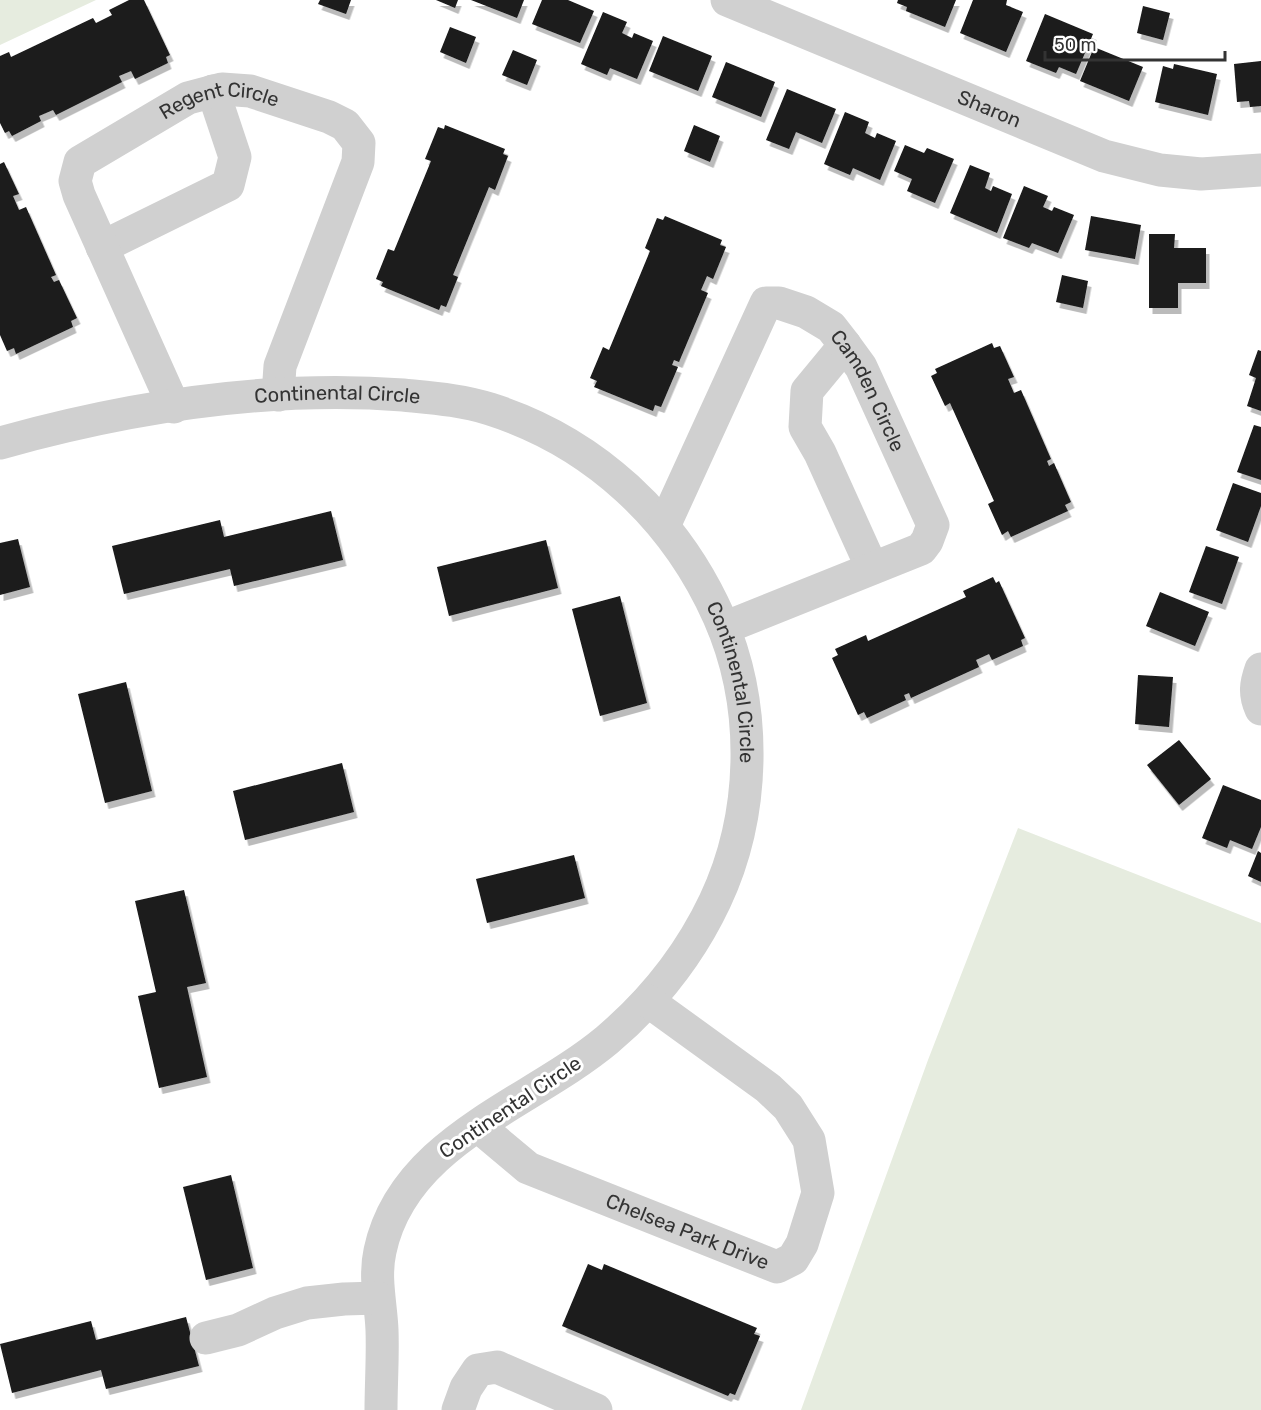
<svg xmlns="http://www.w3.org/2000/svg" width="1261" height="1410" font-family="Rubik,sans-serif">
	<style>
		.green { fill: #e6ecdf }
		.building { fill: #1a1a1a; filter: url(#shadow) }
		.lines { fill: none; stroke-linecap: round; stroke-linejoin: round }
		.minor { stroke: #d0d0d0; stroke-width: 33 }
		.labels { text-anchor: middle; dominant-baseline: central; stroke-width: 6; stroke-linejoin: round; paint-order: stroke }
		.street-label { font-size: 20px; fill: #333; stroke: #fff }
	</style>
	<defs>
		<filter id="shadow"><feDropShadow dx="3.5" dy="6" stdDeviation="0" flood-color="#0004"/></filter>
	</defs>
	<rect width="100%" height="100%" fill="#fff"/>
	<!-- green -->
	<path class="green" d="M 0,0 L 96,0 L 0,45 Z
		M 1018,828 L 1261,923 L 1261,1410 L 801,1410 L 928,1060 Z"/>
	<!-- building -->
	<path class="building" d="M 129,0 L 144,0 L 170,55 L 166,57 L 168,63 L 135,79 L 131,71 L 119,76 L 122,82 L 56,115 L 53,110 L 39,116 L 41,121 L 12,136 L 9,131 L 5,133 L 0,123 L 0,56 L 9,52 L 11,57 L 93,18 L 96,23 L 112,15 L 109,10 Z
		M 320,0 L 351,0 L 346,14 L 318,4 Z
		M 436,0 L 458,0 L 455,8 Z
		M 471,0 L 524,0 L 517,18 Z
		M 542,0 L 568,0 L 594,11 L 580,43 L 532,24 Z
		M 898,0 L 956,0 L 945,27 L 906,11 L 907,7 L 897,3 Z
		M 973,0 L 1007,0 L 1006,5 L 1023,12 L 1006,52 L 960,33 Z
		M 1143,6 L 1170,13 L 1163,40 L 1137,33 Z
		M 603,12 L 627,22 L 622,33 L 632,38 L 634,33 L 653,41 L 637,79 L 610,68 L 607,75 L 581,64 Z
		M 1045,14 L 1093,34 L 1076,74 L 1059,67 L 1056,73 L 1026,61 Z
		M 450,27 L 476,37 L 466,63 L 440,52 Z
		M 663,36 L 712,56 L 698,91 L 649,71 Z
		M 1094,47 L 1143,67 L 1129,101 L 1080,81 Z
		M 513,50 L 537,60 L 527,85 L 502,75 Z
		M 1261,61 L 1261,106 L 1250,107 L 1249,101 L 1237,102 L 1234,64 Z
		M 726,62 L 775,82 L 761,117 L 712,97 Z
		M 1174,64 L 1217,74 L 1208,115 L 1155,102 L 1163,66 L 1173,69 Z
		M 787,89 L 836,109 L 822,143 L 796,132 L 789,149 L 766,140 Z
		M 845,112 L 869,122 L 865,133 L 875,138 L 877,133 L 896,141 L 880,180 L 853,168 L 850,175 L 824,164 Z
		M 445,125 L 505,149 L 503,154 L 508,156 L 495,190 L 489,187 L 453,275 L 458,277 L 446,307 L 441,305 L 439,310 L 381,286 L 383,282 L 376,279 L 388,249 L 394,251 L 431,161 L 425,159 L 438,127 L 444,129 Z
		M 694,125 L 720,136 L 710,162 L 684,151 Z
		M 905,145 L 924,153 L 927,148 L 954,159 L 935,203 L 907,191 L 912,179 L 894,171 Z
		M 4,162 L 19,194 L 13,196 L 19,210 L 26,207 L 56,275 L 51,277 L 54,282 L 59,280 L 77,318 L 71,321 L 73,327 L 16,354 L 14,348 L 7,351 L 0,335 L 0,164 Z
		M 970,165 L 990,173 L 985,188 L 991,191 L 993,186 L 1012,194 L 997,233 L 950,213 Z
		M 1024,186 L 1048,196 L 1043,207 L 1052,211 L 1054,207 L 1074,215 L 1058,253 L 1032,243 L 1029,248 L 1003,238 Z
		M 665,216 L 722,240 L 720,245 L 726,247 L 713,279 L 707,276 L 701,290 L 708,293 L 679,362 L 674,360 L 672,365 L 678,367 L 661,407 L 655,405 L 653,411 L 594,387 L 597,381 L 590,378 L 603,347 L 609,350 L 650,251 L 645,248 L 657,218 L 663,220 Z
		M 1091,216 L 1141,225 L 1135,259 L 1085,250 Z
		M 1149,234 L 1175,234 L 1174,248 L 1206,248 L 1206,283 L 1178,283 L 1178,308 L 1149,308 Z
		M 1062,275 L 1088,281 L 1083,308 L 1056,302 Z
		M 992,343 L 994,348 L 1000,346 L 1014,377 L 1008,379 L 1014,393 L 1021,390 L 1051,459 L 1047,461 L 1049,466 L 1054,463 L 1071,502 L 1065,505 L 1068,511 L 1011,537 L 1008,531 L 1002,535 L 988,504 L 994,501 L 950,403 L 945,406 L 931,376 L 937,373 L 935,369 Z
		M 1258,350 L 1261,351 L 1261,411 L 1247,406 L 1256,378 L 1249,375 Z
		M 1254,425 L 1261,427 L 1261,480 L 1237,472 Z
		M 1233,483 L 1261,493 L 1261,506 L 1248,542 L 1216,530 Z
		M 331,511 L 343,560 L 234,586 L 230,569 L 124,594 L 112,546 L 220,520 L 224,537 Z
		M 18,539 L 30,587 L 0,595 L 0,543 Z
		M 546,540 L 558,588 L 449,616 L 437,567 Z
		M 1206,546 L 1239,557 L 1222,604 L 1189,592 Z
		M 993,577 L 996,583 L 999,581 L 1025,638 L 1021,640 L 1023,646 L 992,660 L 989,654 L 976,660 L 979,667 L 911,698 L 909,693 L 904,695 L 906,700 L 867,718 L 864,712 L 858,715 L 832,658 L 838,655 L 835,649 L 866,635 L 868,641 L 966,597 L 963,591 Z
		M 1160,592 L 1209,612 L 1195,646 L 1146,626 Z
		M 620,596 L 647,703 L 600,716 L 572,609 Z
		M 1138,675 L 1173,677 L 1169,727 L 1135,724 Z
		M 126,682 L 152,791 L 105,803 L 78,694 Z
		M 1179,740 L 1211,779 L 1179,805 L 1147,765 Z
		M 342,763 L 354,812 L 245,840 L 233,791 Z
		M 1223,785 L 1261,800 L 1261,827 L 1252,849 L 1230,840 L 1227,848 L 1202,838 Z
		M 1258,851 L 1261,853 L 1261,882 L 1248,876 Z
		M 574,855 L 585,898 L 487,923 L 476,879 Z
		M 184,890 L 206,983 L 187,987 L 207,1077 L 159,1088 L 138,996 L 156,992 L 135,901 Z
		M 231,1175 L 253,1268 L 206,1280 L 183,1187 Z
		M 588,1264 L 602,1270 L 604,1264 L 757,1328 L 754,1334 L 760,1336 L 735,1395 L 730,1393 L 728,1396 L 562,1326 Z
		M 186,1317 L 199,1366 L 106,1389 L 101,1370 L 12,1393 L 0,1344 L 91,1321 L 96,1340 Z"/>
	<g class="lines">
		<!-- minor -->
		<g class="minor">
			<path id="s1" d="M 727,0 L 1104,156 L 1160,170 L 1201,174 L 1261,170"/>
			<path d="M 102,247 L 228,185 L 235,157 L 213,91"/>
			<path d="M 845,345 L 807,391 L 805,427 L 820,453 L 872,568"/>
			<path id="s2" d="M 174,407 L 79,195 L 75,181 L 80,162 L 188,98 L 222,89 L 250,91 L 329,117 L 345,125 L 359,143 L 358,162 L 280,366 L 278,395"/>
			<path id="s3" d="M 0,443 C 129,407 269,385 403,395 C 433,398 462,400 490,409 C 594,442 675,518 719,617 C 758,705 756,814 715,901 C 689,956 653,1001 607,1040 C 529,1105 403,1141 380,1251 C 374,1278 381,1304 382,1330 C 383,1357 381,1384 381,1410"/>
			<path id="s4" d="M 664,526 L 766,303 L 779,303 L 806,312 L 831,327 L 845,345 L 861,367 L 933,525 L 927,541 L 921,549 L 724,628"/>
			<path d="M 1261,669 C 1256,683 1254,694 1261,709"/>
			<path id="s5" d="M 478,1126 L 528,1168 L 777,1267 L 793,1259 L 802,1244 L 818,1193 L 809,1140 L 788,1107 L 768,1088 L 648,1001"/>
			<path d="M 206,1338 L 238,1330 L 275,1313 L 307,1303 L 344,1299 L 378,1298"/>
			<path d="M 458,1410 L 466,1388 L 478,1370 L 497,1367 L 596,1410"/>
		</g>
	</g>
	<g class="labels">
		<!-- street labels -->
		<g class="street-label">
			<text stroke="none"><textPath href="#s1" startOffset="284">Sharon</textPath></text>
			<text stroke="none"><textPath href="#s2" startOffset="423">Regent Circle</textPath></text>
			<text stroke="none"><textPath href="#s4" startOffset="390">Camden Circle</textPath></text>
			<text stroke="none"><textPath href="#s3" startOffset="342">Continental Circle</textPath></text>
			<text stroke="none"><textPath href="#s3" startOffset="882">Continental Circle</textPath></text>
			<text transform="translate(510 1107) rotate(-34)">Continental Circle</text>
			<text stroke="none"><textPath href="#s5" startOffset="237">Chelsea Park Drive</textPath></text>
		</g>
	</g>
	<!-- scale -->
	<path d="M1045 51v9h180v-9" fill="none" stroke="#333333" stroke-width="3"/>
	<text x="1054" y="51" font-size="18" fill="#333333" stroke="#ffffff" stroke-width="4.5" paint-order="stroke">50 m</text>
</svg>
